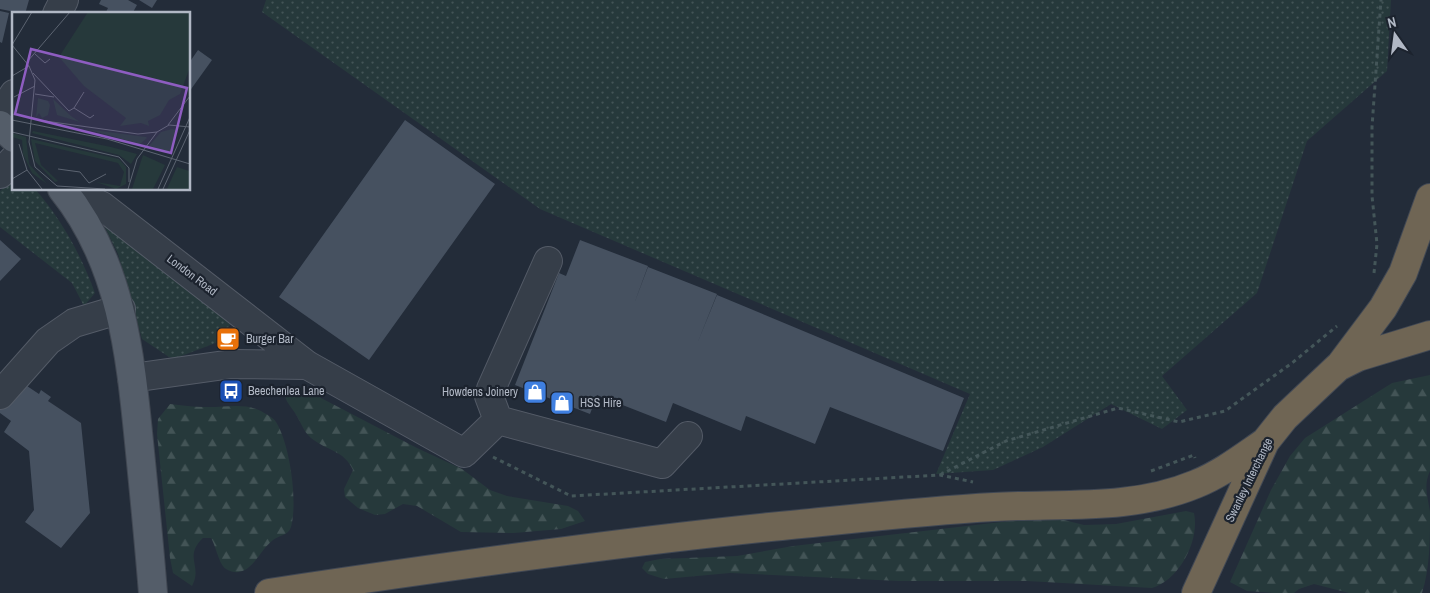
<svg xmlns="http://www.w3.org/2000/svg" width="1430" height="593" font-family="'Archivo Narrow',sans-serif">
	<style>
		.grass { fill: url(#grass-dots) }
		.forest { fill: url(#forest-firs) }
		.building { fill: #465160 }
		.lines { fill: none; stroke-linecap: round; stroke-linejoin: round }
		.minor-casing { stroke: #545b67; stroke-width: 30 }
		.major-casing { stroke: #404752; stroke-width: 30 }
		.highway-casing { stroke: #414854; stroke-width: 30 }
		.path { stroke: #445659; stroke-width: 3; stroke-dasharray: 4 4; stroke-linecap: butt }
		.minor { stroke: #363e49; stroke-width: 28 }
		.major { stroke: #545d69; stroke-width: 28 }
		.highway { stroke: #6f6554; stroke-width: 28 }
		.labels { text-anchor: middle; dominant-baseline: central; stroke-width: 4.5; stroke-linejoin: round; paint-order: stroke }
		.street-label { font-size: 12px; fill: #b1b8c5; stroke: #1c232e }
		.poi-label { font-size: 12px; fill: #b1b8c5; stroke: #1c232e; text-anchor: start }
		.inset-road { fill: none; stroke: #5c6471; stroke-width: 1 }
		.view { fill: #8e5dc1; fill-opacity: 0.15; stroke: #8e5dc1; stroke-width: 2.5 }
		.inset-edge { fill: none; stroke: #b1b8c5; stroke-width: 2.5 }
	</style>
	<defs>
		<pattern id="grass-dots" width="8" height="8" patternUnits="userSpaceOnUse" patternTransform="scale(1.25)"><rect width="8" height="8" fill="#26393b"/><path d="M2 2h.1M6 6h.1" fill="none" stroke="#435456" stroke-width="1.8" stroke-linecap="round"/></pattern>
		<pattern id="forest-firs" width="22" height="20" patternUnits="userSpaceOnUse" patternTransform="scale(1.25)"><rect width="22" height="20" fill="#26393b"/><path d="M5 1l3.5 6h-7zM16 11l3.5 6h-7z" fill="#435456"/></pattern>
	</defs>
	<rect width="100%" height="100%" fill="#232c39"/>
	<!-- grass -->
	<path class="grass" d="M 266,0 L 1391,0 L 1387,71 L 1307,141 L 1257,293 L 1162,376 L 1187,410 L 1162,429 L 1111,404 L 1043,447 L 993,470 L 936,474 L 970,394 L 540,209 L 262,12 Z
		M 14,184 L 14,189 L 35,189 C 62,220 81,255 95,293 L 84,306 L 72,283 L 0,227 L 0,191 L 5,186 Z
		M 101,219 L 231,323 L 221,341 L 176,358 L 169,357 L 142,339 L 118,254 Z"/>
	<!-- forest -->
	<path class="forest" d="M 1430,375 L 1430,471 C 1423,486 1428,497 1430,512 C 1430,539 1430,568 1422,593 L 1349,593 L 1314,584 L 1299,589 L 1294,593 L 1274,593 L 1247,591 L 1230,582 L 1271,490 L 1290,456 L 1305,438 L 1392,383 Z
		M 298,386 L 417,448 L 462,469 L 490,490 L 507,496 L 568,506 L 578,511 L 585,521 L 561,529 L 514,533 L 461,532 L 417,506 L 403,504 L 385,514 L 375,515 L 358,508 L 345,497 L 344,489 L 353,470 C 344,450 327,451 311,438 C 303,431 301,422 295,413 C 289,404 284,400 284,389 Z
		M 170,404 C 182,405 193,407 204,407 C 224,408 243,402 261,411 C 266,414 274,418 276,422 C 290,444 298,502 291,527 C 288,536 279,535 273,540 C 258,551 250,582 226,569 C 219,565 216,546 211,538 L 203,538 C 183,557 203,566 192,586 L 173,573 L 170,558 L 157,434 L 158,419 Z
		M 1186,511 L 1194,513 C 1200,541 1179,580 1152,588 L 1027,581 L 899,581 L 730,573 L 664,579 L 648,574 L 642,568 L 645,562 L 660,559 L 737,556 L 793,546 L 1010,521 L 1056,518 L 1084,525 L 1116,524 Z"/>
	<!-- building -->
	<path class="building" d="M 0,0 L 29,0 L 25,14 L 0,9 Z
		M 101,0 L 128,0 L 137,5 L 132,14 L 105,14 L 108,8 L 99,4 Z
		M 139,0 L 157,0 L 152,8 Z
		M 0,11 L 9,13 L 2,43 L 0,42 Z
		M 198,50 L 212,60 L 189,92 L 189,63 Z
		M 405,120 L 495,184 L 369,360 L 279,297 Z
		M 0,240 L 21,259 L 0,281 Z
		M 580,240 L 648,266 L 634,304 L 648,267 L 717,294 L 697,344 L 717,295 L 964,398 L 943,451 L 830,407 L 815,444 L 746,416 L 741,431 L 673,403 L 666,422 L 597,395 L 590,414 L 515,385 L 559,273 L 566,276 Z
		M 21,382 L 39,394 L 41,390 L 51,397 L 48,401 L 81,423 L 90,513 L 61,548 L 25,522 L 34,510 L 29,451 L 4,432 L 11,421 L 0,413 L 0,407 Z"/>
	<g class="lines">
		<!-- minor casing -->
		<g class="minor-casing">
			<path id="minor" d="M 57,14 L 64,0
				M 0,115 L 14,94
				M 0,174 L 14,159
				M 71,200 L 83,197 L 102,206 L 307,365 L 464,453 L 498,420 L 662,464 L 688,436
				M 132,378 L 232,364 L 307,365
				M 0,395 L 48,341 L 74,323 L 121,309
				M 498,420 L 489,396 L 491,389 L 548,261"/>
		</g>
		<!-- major casing -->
		<g class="major-casing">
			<path id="major" d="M 0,125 L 14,138
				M 62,189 C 121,262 130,352 139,442 C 144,492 149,543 153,593"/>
		</g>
		<!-- highway casing -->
		<g class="highway-casing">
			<path id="highway" d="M 1341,364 L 1383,308 L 1403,273 L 1430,198
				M 269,593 C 435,568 603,544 770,527 C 844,520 920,511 994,507 C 1062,503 1131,511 1196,484 C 1221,474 1243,457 1265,442
				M 1196,593 L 1265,442 L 1285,417 L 1338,367 L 1358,357 L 1430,335"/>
		</g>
		<!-- path -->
		<path class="path" d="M 1374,273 L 1377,244 L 1372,196 L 1372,127 L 1381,0
			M 493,457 L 571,496 L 940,475 L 973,482
			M 1151,471 L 1194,455 L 1195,458
			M 940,475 L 1006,441 L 1118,408 L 1179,422 L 1225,411 L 1292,363 L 1337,326"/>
		<!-- minor -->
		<use href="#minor" class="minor"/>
		<!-- major -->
		<use href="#major" class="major"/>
		<!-- highway -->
		<use href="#highway" class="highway"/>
	</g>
	<!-- icons -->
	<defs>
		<g id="cafe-square" transform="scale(1.25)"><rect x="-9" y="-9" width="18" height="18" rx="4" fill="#e8710a" stroke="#1c232e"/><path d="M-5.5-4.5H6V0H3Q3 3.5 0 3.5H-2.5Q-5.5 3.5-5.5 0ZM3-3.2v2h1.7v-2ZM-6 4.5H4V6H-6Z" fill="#fff"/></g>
		<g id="bus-square" transform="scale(1.25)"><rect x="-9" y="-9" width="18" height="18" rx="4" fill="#1a4fb4" stroke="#1c232e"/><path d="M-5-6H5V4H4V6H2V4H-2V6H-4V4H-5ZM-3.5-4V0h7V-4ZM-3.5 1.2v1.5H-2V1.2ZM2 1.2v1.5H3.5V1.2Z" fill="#fff"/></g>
		<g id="shop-square" transform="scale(1.25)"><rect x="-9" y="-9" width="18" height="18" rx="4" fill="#3f7fe0" stroke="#1c232e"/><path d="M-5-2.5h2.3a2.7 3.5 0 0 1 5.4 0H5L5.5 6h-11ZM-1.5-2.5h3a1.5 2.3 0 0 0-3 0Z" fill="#fff"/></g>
	</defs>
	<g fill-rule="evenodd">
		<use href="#cafe-square" x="228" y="339"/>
		<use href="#bus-square" x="231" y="391"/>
		<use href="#shop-square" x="535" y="392"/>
		<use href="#shop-square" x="562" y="403"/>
	</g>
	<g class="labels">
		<!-- street labels -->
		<g class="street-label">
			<text transform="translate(192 275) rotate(37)">London Road</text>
			<text transform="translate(1249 480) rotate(-64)">Swanley Interchange</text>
		</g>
		<!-- poi labels -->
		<g class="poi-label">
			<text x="246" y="339">Burger Bar</text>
			<text x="248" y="391">Beechenlea Lane</text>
			<text x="518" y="392" text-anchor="end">Howdens Joinery</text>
			<text x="580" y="403">HSS Hire</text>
		</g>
	</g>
	<!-- overview -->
	<g transform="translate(12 12)">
		<rect width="178" height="178" fill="#232c39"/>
		<path d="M 76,0 L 177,0 L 177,58 L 168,82 L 157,88 L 148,103 L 136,109 L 137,114 L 129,111 L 108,114 L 114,106 L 72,74 L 47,45 Z" fill="#26393b"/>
		<path d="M 26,86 L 36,89 L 38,93 L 36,103 L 30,106 L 27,101 L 24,106 ZM 41,87 L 59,104 L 68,110 L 45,103 ZM 74,117 L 134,125 L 135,126 L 128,132 ZM 160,117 L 166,119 L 158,140 L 137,134 L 149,120 ZM 21,119 L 99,135 L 125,142 L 119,152 L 107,143 L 20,121 ZM 0,121 L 14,125 L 17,152 L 35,172 L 20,161 L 11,142 L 10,128 L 0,125 ZM 19,127 L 107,147 L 114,155 L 114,172 L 104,177 L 84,170 L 108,174 L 112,160 L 106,151 L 23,131 L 29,153 L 46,169 L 43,170 L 23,149 ZM 131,143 L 153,153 L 141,177 L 120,177 ZM 165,155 L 177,159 L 177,177 L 155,177 Z" fill="#26393b"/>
		<path class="inset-road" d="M 0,33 L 20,0M 0,33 L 17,54 L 23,68 L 17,130 L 23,155 L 45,174 L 93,177M 23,42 L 33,51 L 38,47M 15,50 L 58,0M 21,61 L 57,99 L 62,96 L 78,106 L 82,103M 0,64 L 17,54M 23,82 L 42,85M 2,85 L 23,74M 62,96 L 72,80M 0,108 L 95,127 L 178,152M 26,108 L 126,122 L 145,120M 156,113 L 178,84M 0,120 L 107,145 L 117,156 L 117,170M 7,132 L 15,158 L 30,177M 46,157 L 68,160 L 77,171 L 94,162M 0,167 L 15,158M 116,177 L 125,147 L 145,120 L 157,113 L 178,115M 146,177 L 178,105M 151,177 L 178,118"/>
		<path class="view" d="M 19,37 L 175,76 L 159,141 L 3,102 Z"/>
		<rect width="178" height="178" class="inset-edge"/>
	</g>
	<!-- north arrow -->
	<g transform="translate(1395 35) rotate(346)" stroke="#1c232e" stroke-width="4" paint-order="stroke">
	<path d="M0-4L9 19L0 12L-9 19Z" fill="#b1b8c5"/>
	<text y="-8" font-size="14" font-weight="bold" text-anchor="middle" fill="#b1b8c5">N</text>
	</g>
</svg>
